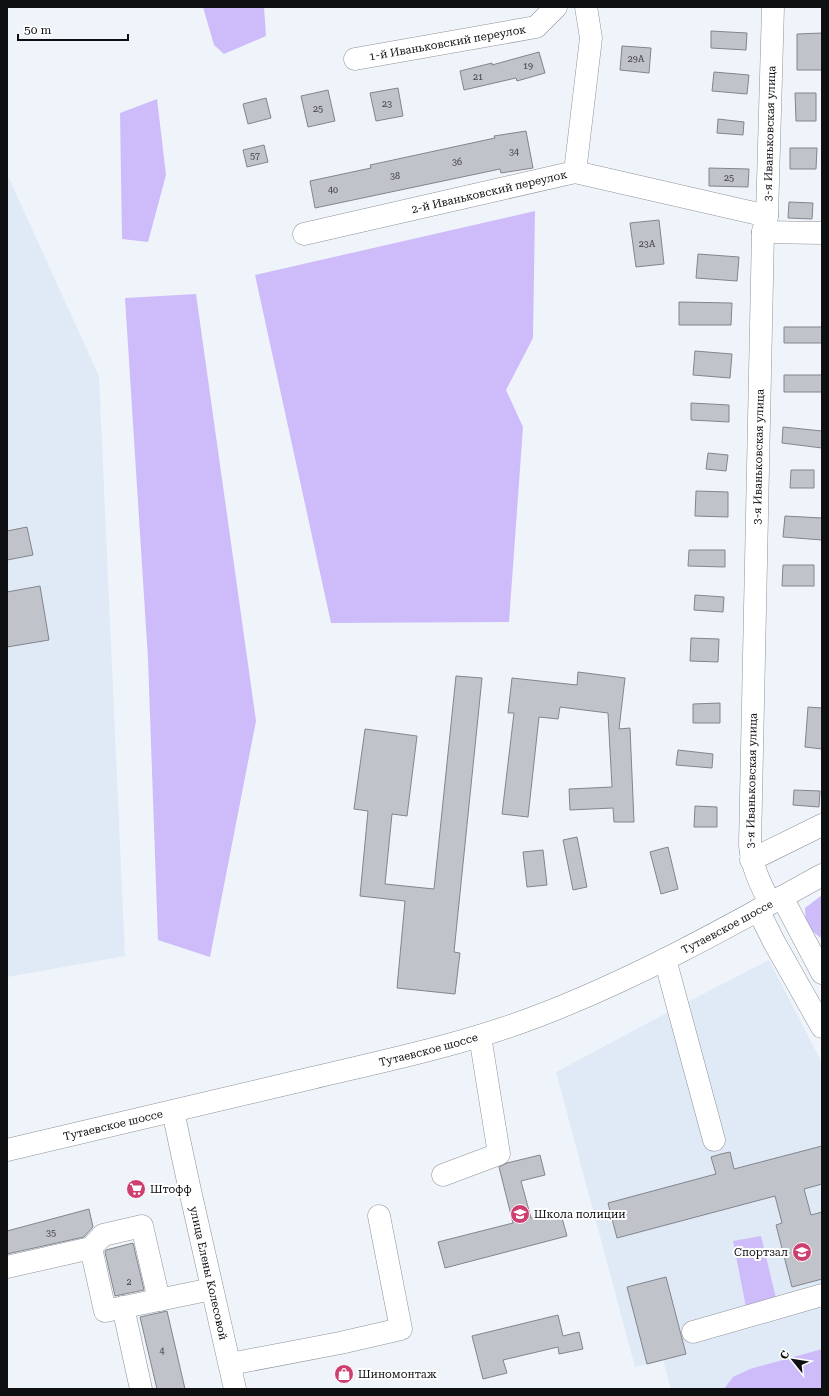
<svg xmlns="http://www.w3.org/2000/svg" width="829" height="1396" font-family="'Roboto Serif',serif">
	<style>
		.built { fill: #dfeaf6 }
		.green { fill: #cebcfa }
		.building { fill: #c1c3cb; stroke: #83858c }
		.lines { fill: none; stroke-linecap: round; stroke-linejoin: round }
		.minor-casing { stroke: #8d9299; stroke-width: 23 }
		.major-casing { stroke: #8d9299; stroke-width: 23 }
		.minor { stroke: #fff; stroke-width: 22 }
		.major { stroke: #fff; stroke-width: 22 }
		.labels { text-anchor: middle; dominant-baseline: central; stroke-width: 4; stroke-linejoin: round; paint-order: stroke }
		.number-label { font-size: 9px; fill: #3a3c40 }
		.street-label { font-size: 11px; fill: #0d0f11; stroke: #fff }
		.poi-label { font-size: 11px; fill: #0d0f11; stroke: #fff; text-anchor: start }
	</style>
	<rect width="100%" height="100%" fill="#eff4fb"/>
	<!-- built -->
	<path class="built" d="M 7,174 L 99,376 L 125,956 L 7,977 Z
		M 769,960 L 822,1063 L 822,1389 L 671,1389 L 663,1360 L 635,1367 L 556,1072 L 674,1009 Z"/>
	<!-- green -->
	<path class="green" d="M 203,7 L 264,7 L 266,36 L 224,54 L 214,45 Z
		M 157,99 L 166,175 L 148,242 L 122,239 L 120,113 Z
		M 535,211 L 533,338 L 506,390 L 523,427 L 509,622 L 331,623 L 255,275 Z
		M 196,294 L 256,721 L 210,957 L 158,940 L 148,659 L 125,298 Z
		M 822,895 L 822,939 L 806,926 L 805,908 Z
		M 761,1236 L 776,1298 L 746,1307 L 733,1241 Z
		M 822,1349 L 822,1389 L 724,1389 L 733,1377 L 750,1369 Z"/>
	<!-- building -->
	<path class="building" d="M 711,31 L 747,33 L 746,50 L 711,48 Z
		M 822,33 L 822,70 L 797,70 L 797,34 Z
		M 622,46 L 651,48 L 649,73 L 620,70 Z
		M 539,52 L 545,73 L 517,81 L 516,78 L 464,90 L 460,71 L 492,63 L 492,65 Z
		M 714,72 L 749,75 L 747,94 L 712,91 Z
		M 398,88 L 403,116 L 376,121 L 370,93 Z
		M 328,90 L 335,121 L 308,127 L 301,96 Z
		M 795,93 L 816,93 L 816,121 L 796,121 Z
		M 266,98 L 271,118 L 248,124 L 243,104 Z
		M 718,119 L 744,122 L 743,135 L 717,133 Z
		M 526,131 L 533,168 L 501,173 L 500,169 L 315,208 L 310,181 L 371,168 L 370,165 L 495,138 L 494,136 Z
		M 264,145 L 268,162 L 247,167 L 243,150 Z
		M 790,148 L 817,148 L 816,169 L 790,169 Z
		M 709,168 L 749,169 L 748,187 L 709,186 Z
		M 789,202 L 813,203 L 812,219 L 788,218 Z
		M 659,220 L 664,264 L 636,267 L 630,223 Z
		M 698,254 L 739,257 L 737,281 L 696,278 Z
		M 679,302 L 732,303 L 731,325 L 679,325 Z
		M 784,327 L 822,327 L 822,343 L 784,343 Z
		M 695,351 L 732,354 L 730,378 L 693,375 Z
		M 784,375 L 822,375 L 822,392 L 784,392 Z
		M 691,403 L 729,405 L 729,422 L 691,420 Z
		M 783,427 L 822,431 L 822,448 L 782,443 Z
		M 708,453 L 728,455 L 726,471 L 706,469 Z
		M 791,470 L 814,470 L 814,488 L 790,488 Z
		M 696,491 L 728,492 L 728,517 L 695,516 Z
		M 785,516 L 822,518 L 822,540 L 783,537 Z
		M 27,527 L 33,555 L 7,560 L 7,531 Z
		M 689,550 L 725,550 L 725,567 L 688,566 Z
		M 783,565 L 814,565 L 814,586 L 782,586 Z
		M 40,586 L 49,640 L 7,647 L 7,592 Z
		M 695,595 L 724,597 L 723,612 L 694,610 Z
		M 691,638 L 719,639 L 718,662 L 690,661 Z
		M 578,672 L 625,678 L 619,729 L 630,728 L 634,822 L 614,822 L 613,808 L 570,810 L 569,789 L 612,787 L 608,713 L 560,707 L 558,719 L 539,717 L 528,817 L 502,814 L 514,713 L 508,713 L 512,678 L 577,685 Z
		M 456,676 L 482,678 L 454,952 L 460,953 L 455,994 L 397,988 L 405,901 L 360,896 L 368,811 L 354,809 L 365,729 L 417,736 L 407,816 L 392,814 L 385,884 L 434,889 Z
		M 720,703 L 720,723 L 693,723 L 693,704 Z
		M 808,707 L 822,708 L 822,749 L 805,747 Z
		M 678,750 L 713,754 L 712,768 L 676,765 Z
		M 794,790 L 820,791 L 819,807 L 793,805 Z
		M 695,806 L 717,807 L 717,827 L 694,827 Z
		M 577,837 L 587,887 L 573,890 L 563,840 Z
		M 668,847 L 678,889 L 661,894 L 650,852 Z
		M 543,850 L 547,885 L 527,887 L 523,852 Z
		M 822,1146 L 822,1184 L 804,1189 L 811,1215 L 822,1212 L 822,1279 L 792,1287 L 776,1225 L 782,1223 L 775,1196 L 617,1238 L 608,1203 L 716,1174 L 711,1157 L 721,1154 L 730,1152 L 734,1169 Z
		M 540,1155 L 545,1175 L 521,1181 L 531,1218 L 560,1211 L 567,1236 L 445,1268 L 438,1242 L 513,1223 L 499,1167 L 507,1163 Z
		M 89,1209 L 93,1227 L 84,1237 L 7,1254 L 7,1231 Z
		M 133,1243 L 144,1290 L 115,1296 L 105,1252 L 106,1250 Z
		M 666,1277 L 686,1354 L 647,1364 L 627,1287 Z
		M 167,1311 L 185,1389 L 157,1389 L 140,1317 Z
		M 558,1315 L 563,1336 L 579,1332 L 583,1349 L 559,1354 L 558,1347 L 503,1360 L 507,1373 L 483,1379 L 472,1336 Z"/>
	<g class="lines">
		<!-- minor casing -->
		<g class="minor-casing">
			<g id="minor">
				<path id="s1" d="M 355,59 L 536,27 L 556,7"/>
				<path d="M 575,172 L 591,38 L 586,7"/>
				<path d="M 763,232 L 822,233"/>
				<path id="s2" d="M 304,234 L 575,172 L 767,216"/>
				<path d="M 751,860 L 822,825"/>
				<path d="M 782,897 L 822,973"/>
				<path id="s3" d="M 770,903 C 760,883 752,868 750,845 L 763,232 L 767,216 L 773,7"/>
				<path d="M 758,910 L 774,942 L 822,1027"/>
				<path d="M 665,959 L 714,1140"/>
				<path id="s4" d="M 173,1111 L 189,1186 L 235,1389"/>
				<path d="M 443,1175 L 499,1154 L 480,1036"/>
				<path d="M 91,1248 L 105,1311 L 212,1289"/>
				<path d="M 7,1267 L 91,1248 L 103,1235 L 142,1226 L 159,1300"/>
				<path d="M 123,1307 L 141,1389"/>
				<path d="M 693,1332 L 822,1295"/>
				<path d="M 230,1364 L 340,1343 L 401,1329 L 379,1216"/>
			</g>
		</g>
		<!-- major casing -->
		<g class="major-casing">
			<g id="major">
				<path id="s5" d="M 7,1150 C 108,1126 210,1102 312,1078 C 388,1060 465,1044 538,1016 C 637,978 730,926 822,875"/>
			</g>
		</g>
		<!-- minor -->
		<use href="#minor" class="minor"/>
		<!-- major -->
		<use href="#major" class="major"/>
	</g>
	<!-- icons -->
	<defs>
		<g id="supermarket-disc" transform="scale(1)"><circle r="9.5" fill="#cc3f6e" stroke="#fff"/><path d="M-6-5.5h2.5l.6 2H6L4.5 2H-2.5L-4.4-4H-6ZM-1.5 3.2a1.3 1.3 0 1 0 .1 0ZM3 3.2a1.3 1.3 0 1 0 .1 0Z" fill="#fff"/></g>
		<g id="university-disc" transform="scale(1)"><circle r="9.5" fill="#cc3f6e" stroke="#fff"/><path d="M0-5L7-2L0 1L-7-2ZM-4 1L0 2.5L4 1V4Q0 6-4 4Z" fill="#fff"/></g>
		<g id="shop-disc" transform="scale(1)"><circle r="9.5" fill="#cc3f6e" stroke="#fff"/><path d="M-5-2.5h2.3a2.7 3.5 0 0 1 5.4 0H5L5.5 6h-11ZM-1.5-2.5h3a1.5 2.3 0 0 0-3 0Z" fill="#fff"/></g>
	</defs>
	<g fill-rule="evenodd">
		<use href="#supermarket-disc" x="136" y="1189"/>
		<use href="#university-disc" x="520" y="1214"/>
		<use href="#university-disc" x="802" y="1252"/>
		<use href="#shop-disc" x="344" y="1374"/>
	</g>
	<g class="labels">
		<!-- number labels -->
		<g class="number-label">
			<text x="636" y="59">29А</text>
			<text x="528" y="66">19</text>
			<text x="478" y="77">21</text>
			<text x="387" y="104">23</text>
			<text x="318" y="109">25</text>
			<text x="514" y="152">34</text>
			<text x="255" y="156">57</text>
			<text x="457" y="162">36</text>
			<text x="395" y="176">38</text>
			<text x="729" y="178">25</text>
			<text x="333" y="190">40</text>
			<text x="647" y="244">23А</text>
			<text x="51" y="1233">35</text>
			<text x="129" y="1282">2</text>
			<text x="162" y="1351">4</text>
		</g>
		<!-- street labels -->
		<g class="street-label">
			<text stroke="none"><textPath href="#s1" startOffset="94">1-й Иваньковский переулок</textPath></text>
			<text stroke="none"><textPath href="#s3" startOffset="774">3-я Иваньковская улица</textPath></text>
			<text stroke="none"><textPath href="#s2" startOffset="190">2-й Иваньковский переулок</textPath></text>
			<text stroke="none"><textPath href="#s3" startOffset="450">3-я Иваньковская улица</textPath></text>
			<text stroke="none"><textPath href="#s3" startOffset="126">3-я Иваньковская улица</textPath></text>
			<text stroke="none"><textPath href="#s5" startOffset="757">Тутаевское шоссе</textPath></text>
			<text stroke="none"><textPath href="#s5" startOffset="433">Тутаевское шоссе</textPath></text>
			<text stroke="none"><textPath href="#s5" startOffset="109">Тутаевское шоссе</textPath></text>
			<text stroke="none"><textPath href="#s4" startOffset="166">улица Елены Колесовой</textPath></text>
		</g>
		<!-- poi labels -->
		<g class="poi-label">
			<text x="150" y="1189">Штофф</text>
			<text x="534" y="1214">Школа полиции</text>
			<text x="788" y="1252" text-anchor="end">Спортзал</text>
			<text x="358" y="1374">Шиномонтаж</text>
		</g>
	</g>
	<!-- border -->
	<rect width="829" height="1396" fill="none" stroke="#0d0f11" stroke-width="16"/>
	<!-- north arrow -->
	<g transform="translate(793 1360) rotate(300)" stroke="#ffffff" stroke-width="3" paint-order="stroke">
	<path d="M0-3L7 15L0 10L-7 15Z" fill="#0d0f11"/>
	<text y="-6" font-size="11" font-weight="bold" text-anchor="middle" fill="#0d0f11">С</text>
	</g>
	<!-- scale -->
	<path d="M18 34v6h110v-6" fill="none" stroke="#0d0f11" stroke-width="2"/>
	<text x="24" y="34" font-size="12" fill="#0d0f11" stroke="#ffffff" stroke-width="3" paint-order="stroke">50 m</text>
</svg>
